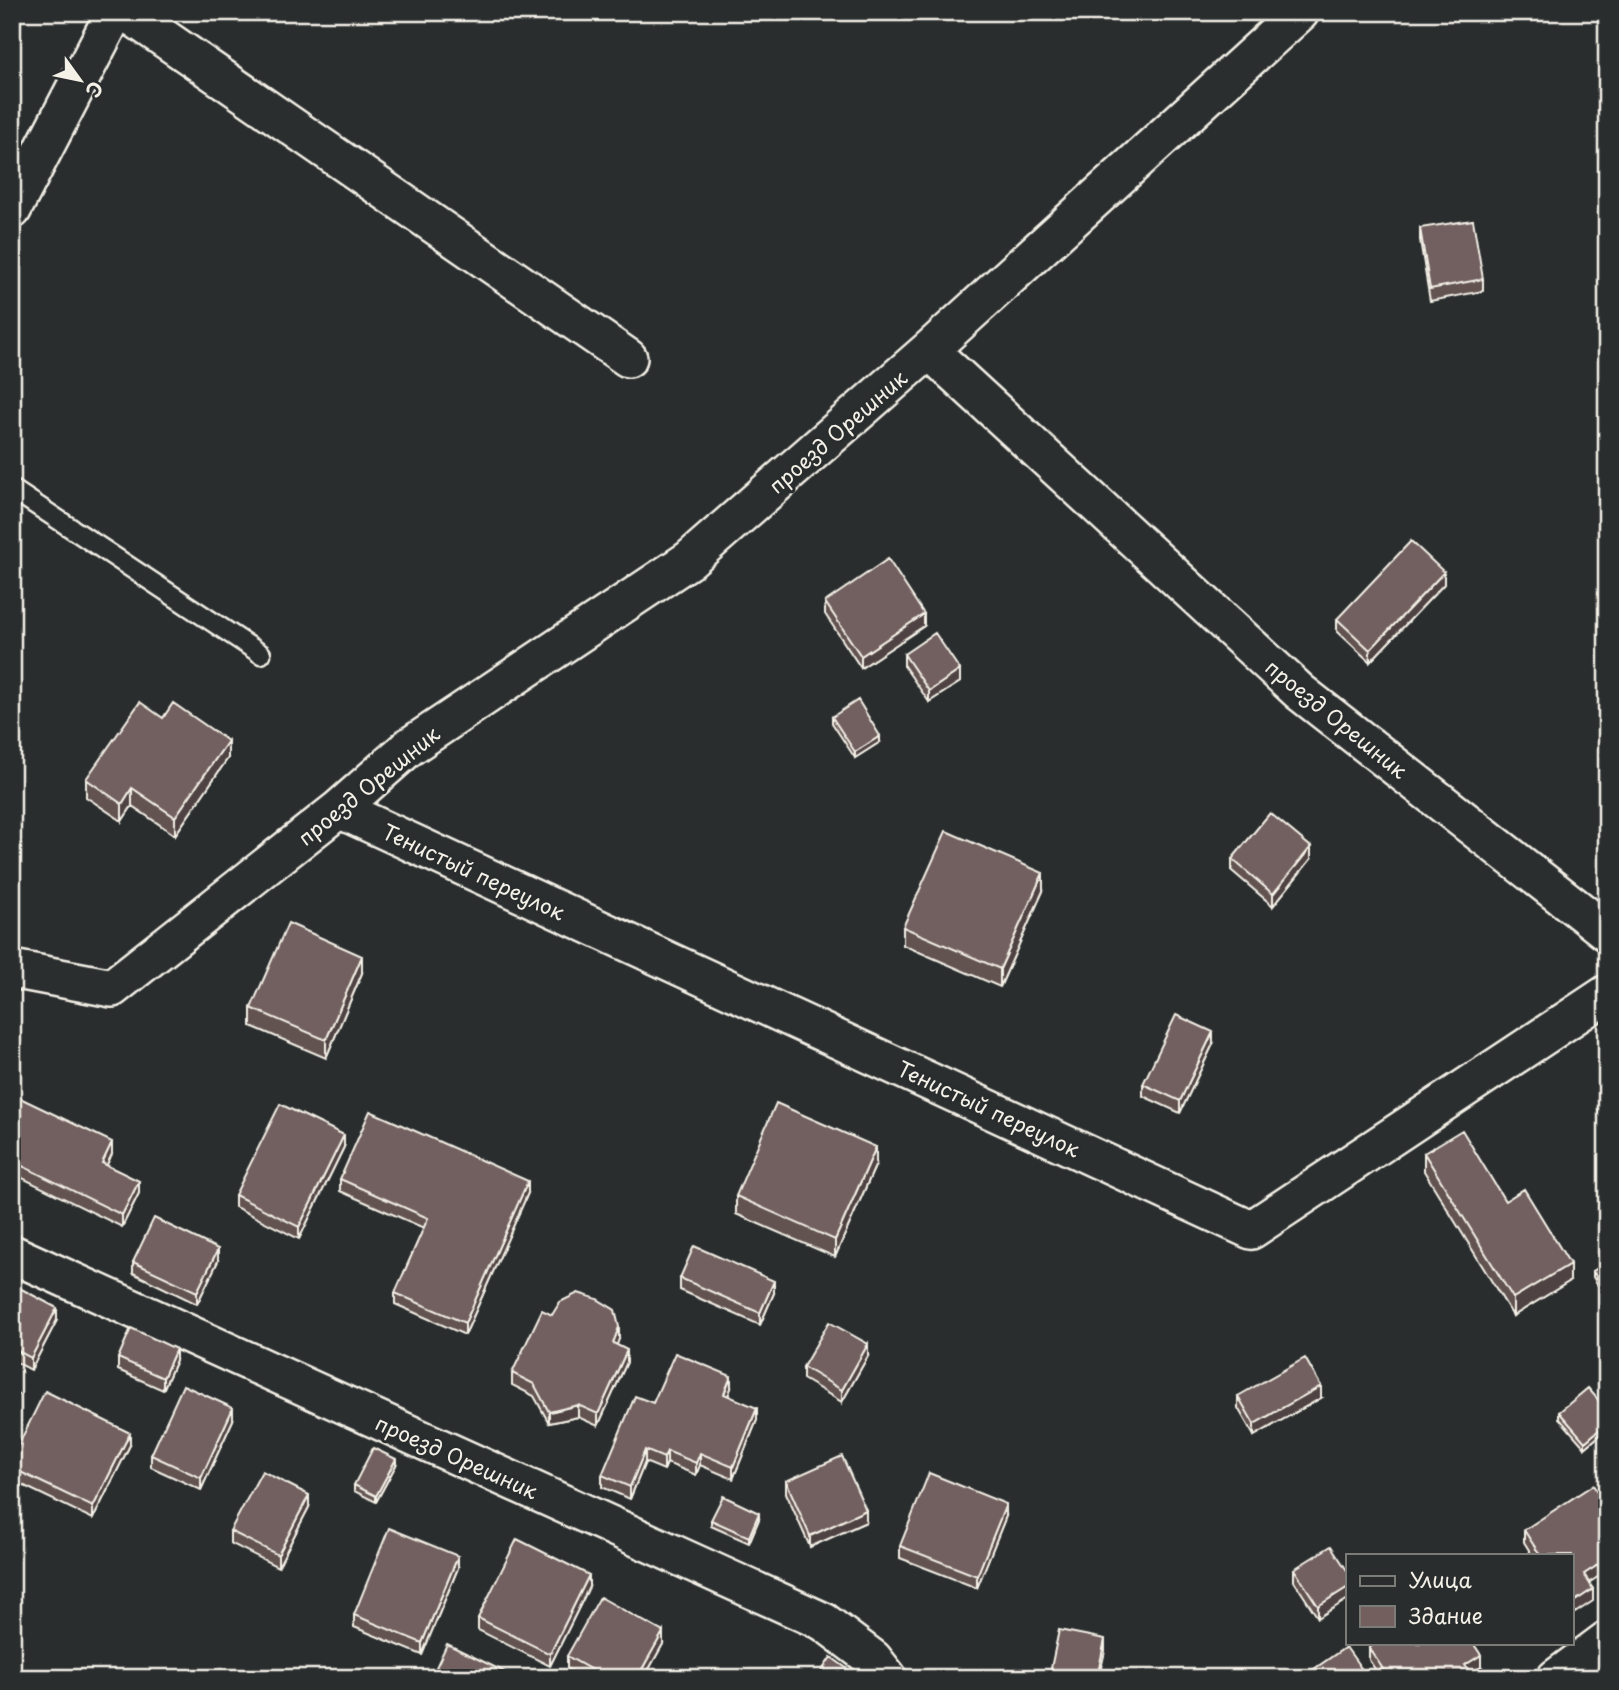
<svg xmlns="http://www.w3.org/2000/svg" width="1619" height="1690" font-family="'Playpen Sans',sans-serif">
	<style>
		.lines { fill: none; stroke-linecap: round; stroke-linejoin: round }
		.lane-casing { stroke: #f4f1e8; stroke-width: 23 }
		.street-casing { stroke: #f4f1e8; stroke-width: 42 }
		.lane { stroke: #2a2d2e; stroke-width: 18 }
		.street { stroke: #2a2d2e; stroke-width: 37 }
		.wall { fill: #625251; stroke: #f4f1e8; stroke-width: 2 }
		.shaded-wall { fill: #504242; stroke: #f4f1e8; stroke-width: 2 }
		.building { fill: #725f5e; stroke: #f4f1e8; stroke-width: 2 }
		.labels { text-anchor: middle; dominant-baseline: central; stroke-width: 6; stroke-linejoin: round; paint-order: stroke }
		.street-label { font-size: 21px; fill: #f4f1e8; stroke: #2a2d2e }
	</style>
	<rect width="100%" height="100%" fill="#2a2d2e"/>
	<filter id="ink" filterUnits="userSpaceOnUse"><feTurbulence type="fractalNoise" baseFrequency=".0143" numOctaves="2"/><feDisplacementMap in="SourceGraphic" scale="14" xChannelSelector="R" yChannelSelector="G"/><feConvolveMatrix kernelMatrix="1 2 1 2 8 2 1 2 1" color-interpolation-filters="sRGB"/></filter>
	<g filter="url(#ink)">
		<g class="lines">
			<!-- lane casing -->
			<g class="lane-casing">
				<path id="lane" d="M 12,489 L 261,654"/>
			</g>
			<!-- street casing -->
			<g class="street-casing">
				<path id="street" d="M 126,12 L 628,358
					M 12,210 L 115,12
					M 929,350 L 1300,692 L 1607,932
					M 339,809 L 1251,1230 L 1607,994
					M 12,969 L 112,988 L 339,809 L 409,747 L 689,560 L 929,350 L 1300,12
					M 12,1254 L 824,1622 L 873,1659 L 888,1678
					M 1556,1678 L 1607,1640"/>
			</g>
			<!-- lane -->
			<use href="#lane" class="lane"/>
			<!-- street -->
			<use href="#street" class="street"/>
		</g>
		<!-- wall -->
		<path class="wall" d="M 1420,228 L 1483,279 L 1483,291 L 1430,301 L 1420,240 Z
			M 1444,584 L 1370,662 L 1337,631 L 1337,619 Z
			M 825,602 L 924,626 L 861,668 L 825,614 Z
			M 904,654 L 960,682 L 929,702 L 904,666 Z
			M 832,717 L 880,742 L 855,758 L 832,723 Z
			M 163,718 L 228,758 L 175,835 L 132,806 L 122,821 L 86,797 L 86,779 Z
			M 1232,859 L 1311,859 L 1273,906 L 1232,871 Z
			M 1043,891 L 1000,987 L 903,945 L 903,927 Z
			M 362,973 L 326,1058 L 251,1026 L 251,1008 Z
			M 1213,1044 L 1180,1113 L 1143,1096 L 1143,1084 Z
			M 1607,1093 L 1607,1121 L 1599,1111 L 1599,1099 Z
			M 12,1115 L 112,1154 L 106,1166 L 139,1193 L 122,1227 L 12,1173 Z
			M 344,1147 L 299,1239 L 235,1207 L 235,1195 Z
			M 1424,1153 L 1505,1201 L 1570,1281 L 1513,1316 L 1424,1171 Z
			M 876,1164 L 835,1257 L 736,1214 L 736,1196 Z
			M 340,1179 L 528,1193 L 465,1335 L 395,1304 L 395,1293 L 424,1228 L 340,1191 Z
			M 218,1261 L 197,1304 L 133,1273 L 133,1262 Z
			M 1607,1263 L 1607,1301 L 1593,1277 L 1593,1271 Z
			M 680,1278 L 774,1293 L 760,1325 L 680,1290 Z
			M 12,1284 L 57,1320 L 31,1370 L 12,1360 Z
			M 552,1315 L 619,1339 L 616,1345 L 627,1362 L 598,1426 L 578,1417 L 549,1423 L 534,1396 L 512,1385 L 512,1373 Z
			M 868,1356 L 842,1402 L 803,1379 L 803,1367 Z
			M 118,1358 L 176,1360 L 163,1390 L 118,1370 Z
			M 731,1388 L 728,1396 L 757,1420 L 733,1479 L 700,1465 L 696,1475 L 667,1463 L 664,1470 L 645,1462 L 630,1499 L 602,1487 L 602,1475 L 653,1403 Z
			M 1238,1396 L 1321,1398 L 1254,1436 L 1238,1408 Z
			M 1607,1410 L 1607,1429 L 1585,1448 L 1559,1418 L 1559,1412 Z
			M 233,1420 L 201,1490 L 151,1467 L 151,1455 Z
			M 130,1445 L 93,1519 L 12,1480 L 12,1458 Z
			M 396,1465 L 376,1502 L 354,1491 L 354,1485 Z
			M 786,1481 L 866,1522 L 810,1547 L 786,1493 Z
			M 309,1507 L 278,1567 L 230,1543 L 230,1531 Z
			M 1006,1516 L 977,1588 L 900,1558 L 900,1546 Z
			M 759,1519 L 749,1543 L 711,1526 L 711,1520 Z
			M 1524,1530 L 1607,1571 L 1589,1582 L 1593,1601 L 1572,1555 L 1532,1555 L 1524,1542 Z
			M 458,1568 L 422,1655 L 354,1627 L 354,1615 Z
			M 1294,1569 L 1348,1572 L 1318,1618 L 1294,1581 Z
			M 589,1587 L 550,1666 L 478,1630 L 478,1618 Z
			M 663,1644 L 644,1678 L 585,1678 L 567,1668 L 567,1656 Z
			M 1369,1648 L 1481,1667 L 1471,1673 L 1472,1678 L 1381,1678 L 1369,1660 Z"/>
		<!-- shaded-wall -->
		<path class="shaded-wall" d="M 1444,572 L 1444,584 L 1370,662 L 1370,650 Z
			M 924,614 L 924,626 L 861,668 L 861,656 Z
			M 960,670 L 960,682 L 929,702 L 929,691 Z
			M 880,736 L 880,742 L 855,758 L 855,752 Z
			M 228,741 L 228,758 L 175,835 L 175,817 Z
			M 132,788 L 132,806 L 122,821 L 122,804 Z
			M 1311,847 L 1311,859 L 1273,906 L 1273,894 Z
			M 1043,873 L 1043,891 L 1000,987 L 1000,969 Z
			M 362,956 L 362,973 L 326,1058 L 326,1040 Z
			M 1213,1032 L 1213,1044 L 1180,1113 L 1180,1101 Z
			M 344,1135 L 344,1147 L 299,1239 L 299,1227 Z
			M 112,1142 L 112,1154 L 102,1175 L 102,1163 Z
			M 876,1147 L 876,1164 L 835,1257 L 835,1240 Z
			M 139,1181 L 139,1193 L 122,1227 L 122,1215 Z
			M 528,1181 L 528,1193 L 465,1335 L 465,1323 Z
			M 218,1249 L 218,1261 L 197,1304 L 197,1292 Z
			M 1570,1264 L 1570,1281 L 1513,1316 L 1513,1298 Z
			M 774,1281 L 774,1293 L 760,1325 L 760,1313 Z
			M 57,1308 L 57,1320 L 31,1370 L 31,1358 Z
			M 619,1327 L 619,1339 L 613,1355 L 613,1343 Z
			M 868,1344 L 868,1356 L 842,1402 L 842,1390 Z
			M 176,1349 L 176,1360 L 163,1390 L 163,1378 Z
			M 627,1350 L 627,1362 L 598,1426 L 598,1414 Z
			M 731,1376 L 731,1388 L 724,1406 L 724,1394 Z
			M 1321,1386 L 1321,1398 L 1254,1436 L 1254,1424 Z
			M 18,1394 L 18,1411 L 12,1423 L 12,1405 Z
			M 578,1405 L 578,1417 L 549,1423 L 549,1412 Z
			M 233,1408 L 233,1420 L 201,1490 L 201,1478 Z
			M 757,1408 L 757,1420 L 733,1479 L 733,1467 Z
			M 1607,1423 L 1607,1429 L 1585,1448 L 1585,1442 Z
			M 130,1433 L 130,1445 L 93,1519 L 93,1507 Z
			M 645,1450 L 645,1462 L 630,1499 L 630,1487 Z
			M 667,1451 L 667,1463 L 664,1470 L 664,1458 Z
			M 700,1453 L 700,1465 L 696,1475 L 696,1463 Z
			M 396,1459 L 396,1465 L 376,1502 L 376,1496 Z
			M 309,1495 L 309,1507 L 278,1567 L 278,1555 Z
			M 1006,1504 L 1006,1516 L 977,1588 L 977,1576 Z
			M 866,1510 L 866,1522 L 810,1547 L 810,1536 Z
			M 759,1513 L 759,1519 L 749,1543 L 749,1537 Z
			M 458,1556 L 458,1568 L 422,1655 L 422,1643 Z
			M 1607,1559 L 1607,1571 L 1584,1586 L 1584,1574 Z
			M 589,1575 L 589,1587 L 550,1666 L 550,1654 Z
			M 1348,1587 L 1348,1599 L 1318,1618 L 1318,1606 Z
			M 1593,1589 L 1593,1601 L 1572,1615 L 1572,1603 Z
			M 663,1632 L 663,1644 L 644,1678 L 637,1678 Z
			M 1105,1639 L 1105,1651 L 1099,1678 L 1097,1678 Z
			M 1481,1655 L 1481,1667 L 1465,1677 L 1465,1665 Z"/>
		<!-- building -->
		<path class="building" d="M 1473,220 L 1483,279 L 1430,289 L 1420,228 Z
			M 1411,541 L 1444,572 L 1370,650 L 1337,619 Z
			M 888,559 L 924,614 L 861,656 L 825,602 Z
			M 935,633 L 960,670 L 929,691 L 904,654 Z
			M 858,700 L 880,736 L 855,752 L 832,717 Z
			M 140,702 L 163,718 L 173,703 L 228,741 L 175,817 L 132,788 L 122,804 L 86,779 Z
			M 1270,813 L 1311,847 L 1273,894 L 1232,859 Z
			M 946,831 L 1043,873 L 1000,969 L 903,927 Z
			M 288,923 L 362,956 L 326,1040 L 251,1008 Z
			M 1176,1015 L 1213,1032 L 1180,1101 L 1143,1084 Z
			M 1607,1093 L 1607,1109 L 1599,1099 Z
			M 20,1098 L 112,1142 L 102,1163 L 139,1181 L 122,1215 L 12,1161 L 12,1115 Z
			M 776,1103 L 876,1147 L 835,1240 L 736,1196 Z
			M 280,1104 L 344,1135 L 299,1227 L 235,1195 Z
			M 370,1111 L 528,1181 L 465,1323 L 395,1293 L 428,1218 L 340,1179 Z
			M 1462,1130 L 1505,1201 L 1524,1189 L 1570,1264 L 1513,1298 L 1424,1153 Z
			M 154,1218 L 218,1249 L 197,1292 L 133,1262 Z
			M 694,1246 L 774,1281 L 760,1313 L 680,1278 Z
			M 1607,1263 L 1607,1295 L 1593,1271 Z
			M 12,1284 L 57,1308 L 31,1358 L 12,1348 Z
			M 578,1293 L 597,1299 L 615,1310 L 619,1327 L 613,1343 L 627,1350 L 598,1414 L 578,1405 L 549,1412 L 534,1384 L 512,1373 L 542,1310 L 552,1315 L 560,1302 Z
			M 829,1322 L 868,1344 L 842,1390 L 803,1367 Z
			M 131,1328 L 176,1349 L 163,1378 L 118,1358 Z
			M 675,1353 L 731,1376 L 724,1394 L 757,1408 L 733,1467 L 700,1453 L 696,1463 L 667,1451 L 664,1458 L 645,1450 L 630,1487 L 602,1475 L 635,1396 L 653,1403 Z
			M 1305,1358 L 1321,1386 L 1254,1424 L 1238,1396 Z
			M 183,1385 L 233,1408 L 201,1478 L 151,1455 Z
			M 1588,1388 L 1607,1410 L 1607,1423 L 1585,1442 L 1559,1412 Z
			M 12,1391 L 18,1394 L 12,1405 Z
			M 45,1391 L 130,1433 L 93,1507 L 12,1468 L 12,1458 Z
			M 373,1448 L 396,1459 L 376,1496 L 354,1485 Z
			M 842,1456 L 866,1510 L 810,1536 L 786,1481 Z
			M 262,1471 L 309,1495 L 278,1555 L 230,1531 Z
			M 929,1473 L 1006,1504 L 977,1576 L 900,1546 Z
			M 1593,1485 L 1607,1507 L 1607,1559 L 1584,1574 L 1593,1589 L 1572,1603 L 1572,1555 L 1540,1555 L 1524,1530 Z
			M 723,1496 L 759,1513 L 749,1537 L 711,1520 Z
			M 389,1528 L 458,1556 L 422,1643 L 354,1615 Z
			M 517,1539 L 589,1575 L 550,1654 L 478,1618 Z
			M 1331,1546 L 1348,1572 L 1348,1587 L 1318,1606 L 1294,1569 Z
			M 600,1597 L 663,1632 L 637,1678 L 606,1678 L 567,1656 Z
			M 1059,1630 L 1105,1639 L 1097,1678 L 1049,1678 Z
			M 1376,1643 L 1473,1643 L 1481,1655 L 1465,1665 L 1472,1674 L 1467,1678 L 1389,1678 L 1369,1648 Z
			M 447,1644 L 517,1678 L 431,1678 Z
			M 1346,1647 L 1368,1678 L 1301,1678 Z
			M 831,1657 L 856,1675 L 854,1678 L 817,1678 Z"/>
	</g>
	<g class="labels">
		<!-- street labels -->
		<g class="street-label">
			<text transform="translate(837 431) rotate(-41)">проезд Орешник</text>
			<text transform="translate(1337 718) rotate(39)">проезд Орешник</text>
			<text transform="translate(368 785) rotate(-39)">проезд Орешник</text>
			<text transform="translate(474 871) rotate(25)">Тенистый переулок</text>
			<text transform="translate(989 1108) rotate(25)">Тенистый переулок</text>
			<text transform="translate(457 1456) rotate(24)">проезд Орешник</text>
		</g>
	</g>
	<!-- margin -->
	<rect width="1619" height="1690" fill="none" stroke="#2a2d2e" stroke-width="42"/>
	<rect x="21" y="21" width="1577" height="1648" fill="none" stroke="#f4f1e8" stroke-width="2.5" filter="url(#ink)"/>
	<!-- legend -->
	<rect x="1346" y="1554" width="228" height="91" fill="#2a2d2e" stroke="#7b7b78" stroke-width="2"/>
	<rect x="1360" y="1576" width="35" height="10" fill="#2a2d2e" stroke="#7b7b78" stroke-width="2"/>
	<text x="1409" y="1588" font-size="21" fill="#f4f1e8">Улица</text>
	<rect x="1360" y="1606" width="35" height="21" fill="#725f5e" stroke="#7b7b78" stroke-width="2"/>
	<text x="1409" y="1624" font-size="21" fill="#f4f1e8">Здание</text>
	<!-- north arrow -->
	<g transform="translate(80 80) rotate(123)" stroke="#2a2d2e" stroke-width="5" paint-order="stroke">
	<path d="M0-5L12 26L0 18L-12 26Z" fill="#f4f1e8"/>
	<text y="-10" font-size="19" font-weight="bold" text-anchor="middle" fill="#f4f1e8">С</text>
	</g>
</svg>
